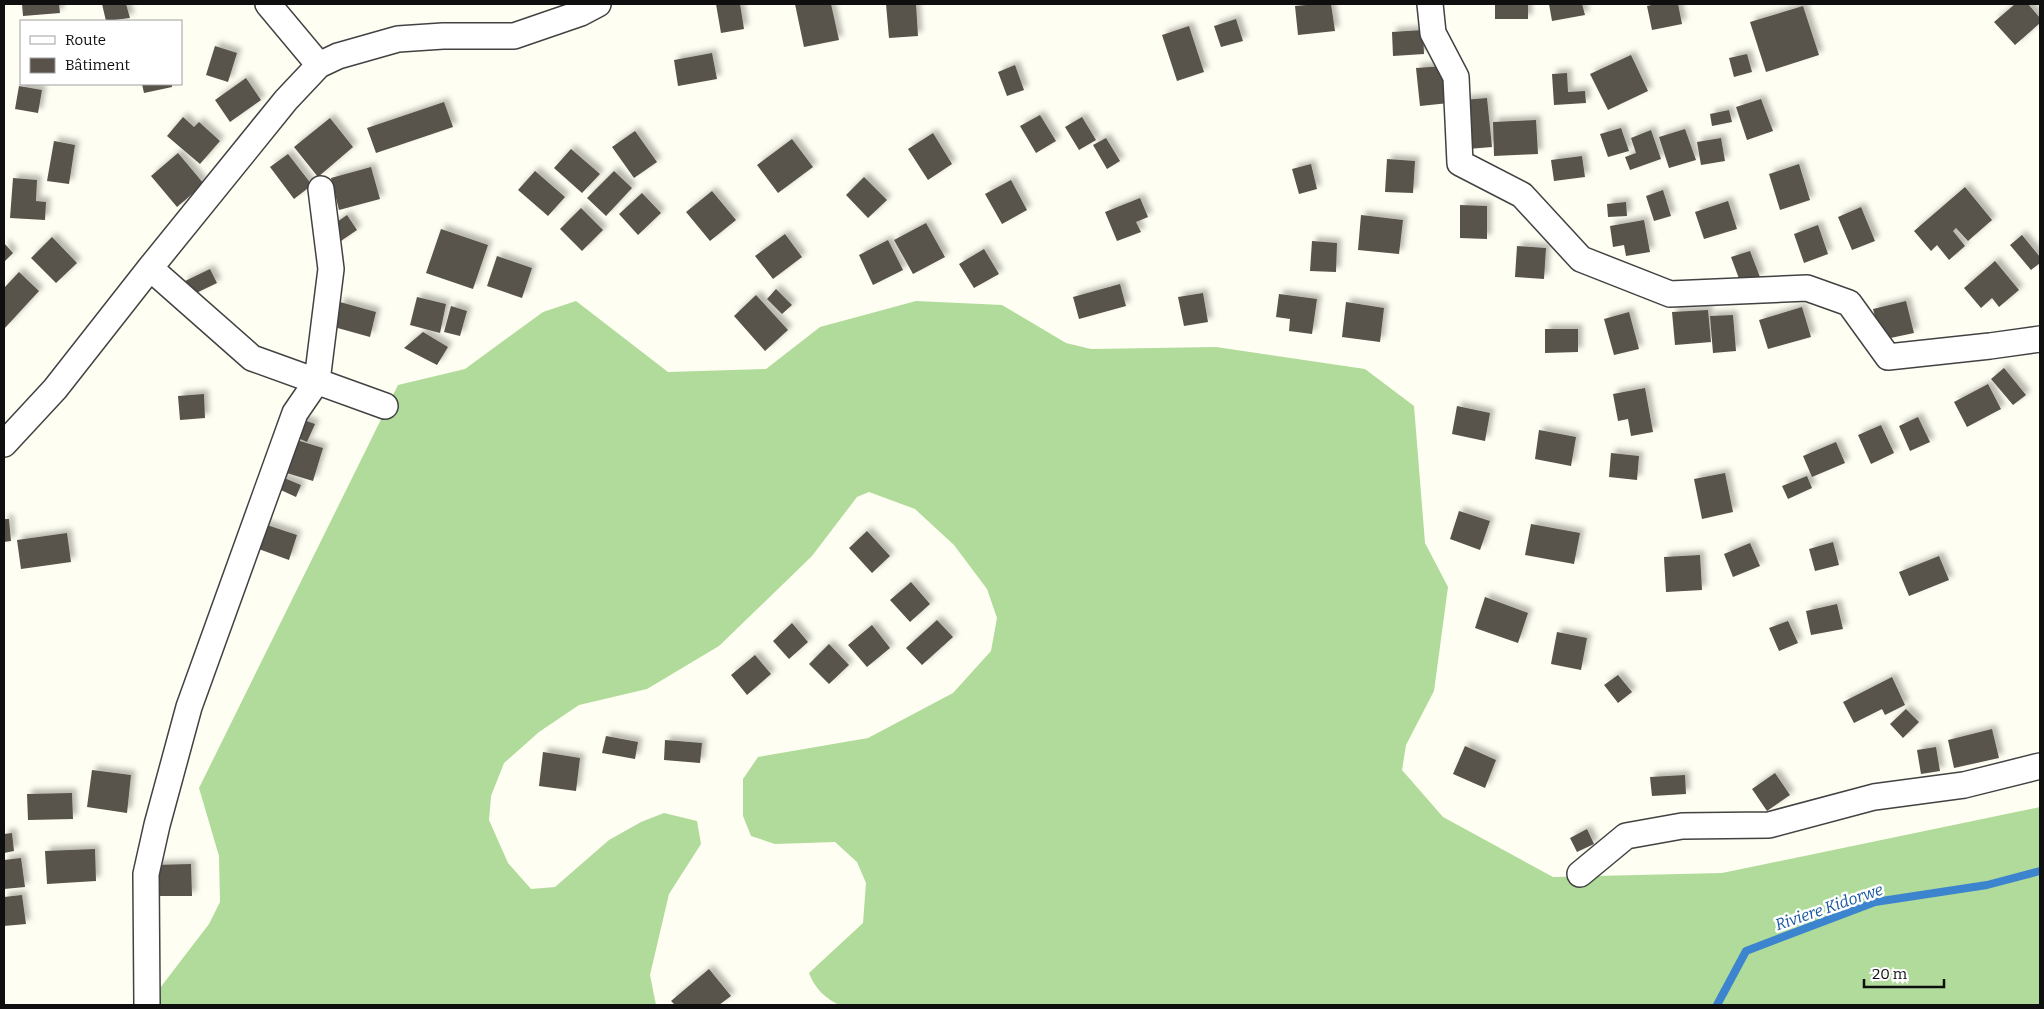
<svg xmlns="http://www.w3.org/2000/svg" width="2044" height="1009" font-family="Bitter,serif">
	<style>
		.forest { fill: #b0db9a }
		.lines { fill: none; stroke-linecap: round; stroke-linejoin: round }
		.stream { stroke: #3d84ce; stroke-width: 8 }
		.building { fill: #58524b; filter: url(#shadow) }
		.minor-casing { stroke: #424242; stroke-width: 28 }
		.minor { stroke: #fff; stroke-width: 25 }
		.labels { text-anchor: middle; dominant-baseline: central; stroke-width: 5; stroke-linejoin: round; paint-order: stroke }
		.water-label { font-size: 16px; font-style: italic; fill: #1756a3; stroke: #fff }
	</style>
	<defs>
		<filter id="shadow"><feDropShadow dx="4.5" dy="-4.5" stdDeviation="2.5" flood-color="#0004"/></filter>
	</defs>
	<rect width="100%" height="100%" fill="#fffef2"/>
	<!-- forest -->
	<path class="forest" d="M 576,301 L 668,372 L 766,369 L 820,327 L 916,301 L 1002,305 L 1066,343 L 1091,349 L 1216,347 L 1365,369 L 1414,406 L 1425,543 L 1448,587 L 1434,691 L 1406,745 L 1402,770 L 1443,817 L 1553,877 L 1722,873 L 2040,807 L 2040,1005 L 840,1005 C 826,1000 814,987 809,973 L 863,923 L 866,883 L 857,862 L 835,842 L 775,844 L 751,836 L 743,816 L 743,779 L 758,757 L 868,738 L 953,693 L 991,651 L 997,618 L 987,589 L 954,545 L 915,509 L 869,492 L 857,497 L 812,556 L 719,646 L 647,689 L 579,705 L 539,732 L 504,763 L 491,796 L 489,820 L 508,863 L 531,889 L 555,887 L 609,840 L 641,822 L 664,813 L 697,821 L 701,844 L 669,894 L 650,975 L 656,1005 L 147,1005 L 209,924 L 220,902 L 219,856 L 199,788 L 398,385 L 465,369 L 543,312 Z"/>
	<g class="lines">
		<!-- stream -->
		<path class="stream" d="M 1717,1005 L 1746,951 L 1875,902 L 1987,885 L 2040,871"/>
	</g>
	<!-- building -->
	<path class="building" d="M 22,4 L 59,4 L 60,13 L 23,16 Z
		M 102,4 L 126,4 L 130,18 L 106,21 Z
		M 716,4 L 740,4 L 744,29 L 721,33 Z
		M 795,4 L 831,4 L 839,40 L 804,47 Z
		M 886,4 L 916,4 L 918,36 L 889,38 Z
		M 1318,4 L 1331,4 L 1335,31 L 1298,35 L 1295,6 Z
		M 1495,4 L 1528,5 L 1528,19 L 1495,19 Z
		M 1549,4 L 1582,4 L 1585,15 L 1552,21 Z
		M 1656,4 L 1678,4 L 1682,24 L 1652,30 L 1647,6 Z
		M 2015,4 L 2028,4 L 2040,18 L 2040,23 L 2015,45 L 1994,22 Z
		M 1803,6 L 1819,55 L 1766,72 L 1750,22 Z
		M 1236,19 L 1243,41 L 1221,47 L 1214,26 Z
		M 1189,26 L 1204,72 L 1177,81 L 1162,35 Z
		M 1423,30 L 1424,54 L 1393,56 L 1392,32 Z
		M 215,46 L 237,53 L 228,82 L 206,75 Z
		M 712,53 L 717,79 L 678,86 L 674,60 Z
		M 1747,54 L 1752,72 L 1734,77 L 1729,58 Z
		M 1631,55 L 1648,91 L 1608,110 L 1590,74 Z
		M 1015,65 L 1024,90 L 1007,96 L 998,72 Z
		M 1444,66 L 1449,103 L 1420,106 L 1416,68 Z
		M 1567,73 L 1568,92 L 1585,91 L 1586,103 L 1554,105 L 1552,74 Z
		M 246,78 L 261,100 L 230,122 L 215,100 Z
		M 142,84 L 172,84 L 172,87 L 144,93 Z
		M 19,86 L 42,90 L 38,113 L 15,109 Z
		M 1487,98 L 1492,147 L 1468,149 L 1463,100 Z
		M 1761,99 L 1773,131 L 1747,140 L 1736,107 Z
		M 444,102 L 453,127 L 376,153 L 367,128 Z
		M 1729,110 L 1732,122 L 1712,126 L 1710,114 Z
		M 1040,115 L 1056,141 L 1036,153 L 1020,126 Z
		M 183,117 L 194,127 L 199,122 L 220,141 L 200,164 L 167,136 Z
		M 1082,117 L 1096,140 L 1079,150 L 1065,127 Z
		M 330,118 L 353,147 L 318,177 L 294,147 Z
		M 1536,120 L 1538,154 L 1494,156 L 1493,122 Z
		M 1621,128 L 1629,151 L 1608,157 L 1600,134 Z
		M 1685,129 L 1696,160 L 1669,168 L 1659,137 Z
		M 1651,130 L 1661,159 L 1630,170 L 1625,157 L 1636,153 L 1631,138 Z
		M 635,131 L 657,162 L 634,178 L 612,147 Z
		M 933,133 L 952,164 L 928,180 L 908,149 Z
		M 1106,138 L 1120,161 L 1107,169 L 1093,145 Z
		M 1721,138 L 1725,161 L 1701,165 L 1697,142 Z
		M 792,139 L 813,167 L 778,193 L 757,165 Z
		M 54,141 L 75,145 L 69,184 L 47,181 Z
		M 571,149 L 600,174 L 582,193 L 554,168 Z
		M 178,153 L 204,184 L 177,207 L 151,176 Z
		M 288,154 L 312,185 L 294,199 L 270,167 Z
		M 1582,156 L 1585,177 L 1554,181 L 1551,160 Z
		M 1387,159 L 1415,161 L 1413,193 L 1385,192 Z
		M 1311,164 L 1317,189 L 1299,194 L 1292,169 Z
		M 1799,164 L 1810,200 L 1780,210 L 1769,174 Z
		M 371,167 L 380,199 L 339,210 L 331,178 Z
		M 535,171 L 565,197 L 548,216 L 518,190 Z
		M 614,171 L 632,188 L 606,216 L 587,198 Z
		M 864,177 L 887,200 L 868,218 L 846,195 Z
		M 13,178 L 37,180 L 36,201 L 46,202 L 45,220 L 10,218 Z
		M 1011,180 L 1027,210 L 1002,224 L 985,194 Z
		M 1965,187 L 1992,220 L 1968,241 L 1956,228 L 1953,231 L 1965,246 L 1949,260 L 1937,245 L 1931,251 L 1914,231 Z
		M 1663,190 L 1671,216 L 1654,221 L 1646,196 Z
		M 712,191 L 736,220 L 710,241 L 686,212 Z
		M 642,193 L 661,213 L 638,235 L 619,214 Z
		M 1140,198 L 1148,217 L 1136,222 L 1141,232 L 1117,241 L 1105,212 Z
		M 1728,201 L 1737,229 L 1704,239 L 1695,212 Z
		M 1626,202 L 1627,216 L 1608,217 L 1607,204 Z
		M 1460,205 L 1487,206 L 1487,239 L 1460,238 Z
		M 1861,207 L 1875,241 L 1852,250 L 1838,217 Z
		M 581,208 L 603,230 L 582,251 L 560,229 Z
		M 347,215 L 357,230 L 338,243 L 327,229 Z
		M 1361,215 L 1403,220 L 1399,254 L 1358,250 Z
		M 1644,220 L 1650,252 L 1626,256 L 1624,245 L 1613,247 L 1610,226 Z
		M 926,223 L 945,257 L 913,274 L 894,240 Z
		M 1818,225 L 1828,254 L 1804,263 L 1794,234 Z
		M 441,229 L 488,245 L 473,289 L 426,273 Z
		M 785,234 L 802,257 L 773,279 L 755,256 Z
		M 2022,235 L 2040,257 L 2040,263 L 2031,270 L 2010,245 Z
		M 52,237 L 77,263 L 56,283 L 31,258 Z
		M 888,240 L 903,270 L 873,285 L 859,255 Z
		M 1312,241 L 1337,243 L 1336,272 L 1310,271 Z
		M 4,243 L 13,253 L 4,262 Z
		M 1517,246 L 1546,248 L 1544,279 L 1515,277 Z
		M 984,249 L 999,274 L 974,288 L 959,264 Z
		M 1750,251 L 1760,277 L 1741,284 L 1731,257 Z
		M 497,256 L 532,268 L 522,298 L 487,286 Z
		M 1995,261 L 2019,290 L 1999,307 L 1992,298 L 1981,308 L 1964,288 Z
		M 210,269 L 217,283 L 190,296 L 183,282 Z
		M 19,272 L 39,291 L 4,329 L 4,288 Z
		M 1120,284 L 1126,306 L 1079,319 L 1073,297 Z
		M 776,289 L 792,305 L 782,314 L 767,299 Z
		M 1203,293 L 1208,322 L 1184,326 L 1178,297 Z
		M 1279,294 L 1317,299 L 1312,334 L 1289,331 L 1290,319 L 1276,317 Z
		M 756,295 L 788,330 L 765,351 L 734,316 Z
		M 417,297 L 446,304 L 440,333 L 410,325 Z
		M 1906,301 L 1914,333 L 1881,340 L 1873,309 Z
		M 340,302 L 376,312 L 370,337 L 334,327 Z
		M 1346,302 L 1384,308 L 1380,342 L 1342,337 Z
		M 451,306 L 467,311 L 460,336 L 444,332 Z
		M 1802,307 L 1811,337 L 1768,349 L 1759,320 Z
		M 1708,310 L 1711,342 L 1675,345 L 1672,312 Z
		M 1629,312 L 1639,349 L 1614,355 L 1604,319 Z
		M 1733,315 L 1736,351 L 1713,353 L 1710,316 Z
		M 1545,329 L 1578,329 L 1578,352 L 1545,353 Z
		M 423,332 L 448,347 L 437,365 L 404,348 Z
		M 2004,368 L 2026,395 L 2013,405 L 1991,379 Z
		M 1988,384 L 2001,409 L 1967,427 L 1954,402 Z
		M 1645,388 L 1653,432 L 1631,436 L 1628,419 L 1618,421 L 1613,394 Z
		M 204,394 L 205,418 L 180,420 L 178,396 Z
		M 1457,406 L 1490,413 L 1485,441 L 1452,434 Z
		M 1918,417 L 1930,442 L 1910,451 L 1899,426 Z
		M 298,418 L 315,424 L 307,442 L 291,435 Z
		M 1881,425 L 1894,453 L 1871,464 L 1858,435 Z
		M 1539,430 L 1576,437 L 1571,466 L 1535,459 Z
		M 290,438 L 323,448 L 313,481 L 280,471 Z
		M 1836,442 L 1845,463 L 1812,477 L 1803,456 Z
		M 1611,453 L 1639,456 L 1637,480 L 1609,477 Z
		M 1725,473 L 1733,512 L 1702,519 L 1694,479 Z
		M 277,475 L 301,485 L 296,497 L 272,486 Z
		M 1807,476 L 1812,488 L 1788,499 L 1782,486 Z
		M 1459,511 L 1490,521 L 1480,550 L 1450,539 Z
		M 4,519 L 9,519 L 11,541 L 4,542 Z
		M 264,524 L 297,535 L 289,560 L 256,548 Z
		M 1531,524 L 1580,533 L 1574,564 L 1525,555 Z
		M 867,531 L 890,556 L 872,573 L 849,548 Z
		M 67,533 L 71,562 L 21,569 L 17,540 Z
		M 1833,542 L 1839,565 L 1815,571 L 1809,549 Z
		M 1750,543 L 1760,566 L 1733,577 L 1724,554 Z
		M 1700,555 L 1702,590 L 1666,592 L 1664,557 Z
		M 1939,556 L 1949,580 L 1909,596 L 1899,572 Z
		M 911,582 L 930,604 L 910,622 L 890,600 Z
		M 1485,597 L 1528,613 L 1518,643 L 1475,628 Z
		M 1837,604 L 1843,629 L 1811,635 L 1806,611 Z
		M 937,620 L 953,637 L 922,665 L 906,648 Z
		M 1788,621 L 1798,643 L 1779,651 L 1769,628 Z
		M 792,623 L 808,642 L 789,659 L 773,641 Z
		M 872,625 L 890,648 L 867,667 L 848,645 Z
		M 1557,632 L 1587,638 L 1581,670 L 1551,664 Z
		M 829,644 L 849,665 L 829,684 L 809,664 Z
		M 755,655 L 771,674 L 747,695 L 731,675 Z
		M 1618,675 L 1632,692 L 1618,703 L 1604,685 Z
		M 1892,677 L 1905,705 L 1885,715 L 1882,709 L 1854,723 L 1843,702 Z
		M 1906,709 L 1919,722 L 1903,738 L 1890,724 Z
		M 1992,729 L 1999,758 L 1954,768 L 1948,740 Z
		M 606,736 L 638,742 L 635,759 L 602,753 Z
		M 665,740 L 702,743 L 700,763 L 664,760 Z
		M 1465,746 L 1496,760 L 1485,788 L 1453,774 Z
		M 1936,747 L 1940,771 L 1921,774 L 1917,750 Z
		M 543,752 L 580,758 L 576,791 L 539,786 Z
		M 92,770 L 131,775 L 127,813 L 87,807 Z
		M 1775,773 L 1790,795 L 1767,811 L 1752,789 Z
		M 1685,775 L 1686,794 L 1652,796 L 1650,777 Z
		M 72,793 L 73,819 L 28,820 L 27,794 Z
		M 1587,829 L 1594,844 L 1577,852 L 1570,838 Z
		M 12,833 L 14,851 L 4,853 L 4,834 Z
		M 95,849 L 96,881 L 47,884 L 45,851 Z
		M 21,858 L 25,887 L 4,889 L 4,860 Z
		M 191,864 L 192,896 L 154,896 L 153,865 Z
		M 22,895 L 26,924 L 4,926 L 4,897 Z
		M 709,969 L 731,996 L 719,1005 L 675,1005 L 671,1001 Z"/>
	<g class="lines">
		<!-- minor casing -->
		<g class="minor-casing">
			<path id="minor" d="M 268,4 L 319,65
				M 1430,4 L 1433,33 L 1456,77 L 1460,163 L 1522,195 L 1581,259 L 1670,294 L 1807,288 L 1849,303 L 1888,357 L 1990,346 L 2040,339
				M 150,268 L 252,358 L 385,406
				M 4,444 L 55,389 L 150,268 L 286,100 L 319,65 L 338,56 L 398,39 L 443,36 L 514,36 L 581,13 L 598,4
				M 1580,874 L 1626,836 L 1682,826 L 1769,825 L 1874,797 L 1964,785 L 2040,766
				M 147,1005 L 146,874 L 157,825 L 189,707 L 295,413 L 317,381 L 331,269 L 321,189"/>
		</g>
		<!-- minor -->
		<use href="#minor" class="minor"/>
	</g>
	<g class="labels">
		<!-- water labels -->
		<g class="water-label">
			<text transform="translate(1829 907) rotate(-19)">Riviere Kidorwe</text>
		</g>
	</g>
	<!-- border -->
	<rect width="2044" height="1009" fill="none" stroke="#0f0f0f" stroke-width="10"/>
	<!-- legend -->
	<rect x="20" y="20" width="162" height="65" fill="#ffffff" stroke="#9f9f9f"/>
	<rect x="30" y="36" width="25" height="8" fill="#ffffff" stroke="#9f9f9f"/>
	<text x="65" y="45" font-size="15" fill="#0f0f0f">Route</text>
	<rect x="30" y="58" width="25" height="15" fill="#58524b" stroke="#9f9f9f"/>
	<text x="65" y="70" font-size="15" fill="#0f0f0f">Bâtiment</text>
	<!-- scale -->
	<path d="M1864 979v8h80v-8" fill="none" stroke="#0f0f0f" stroke-width="2.5"/>
	<text x="1872" y="979" font-size="15" fill="#0f0f0f" stroke="#ffffff" stroke-width="4" paint-order="stroke">20 m</text>
</svg>
